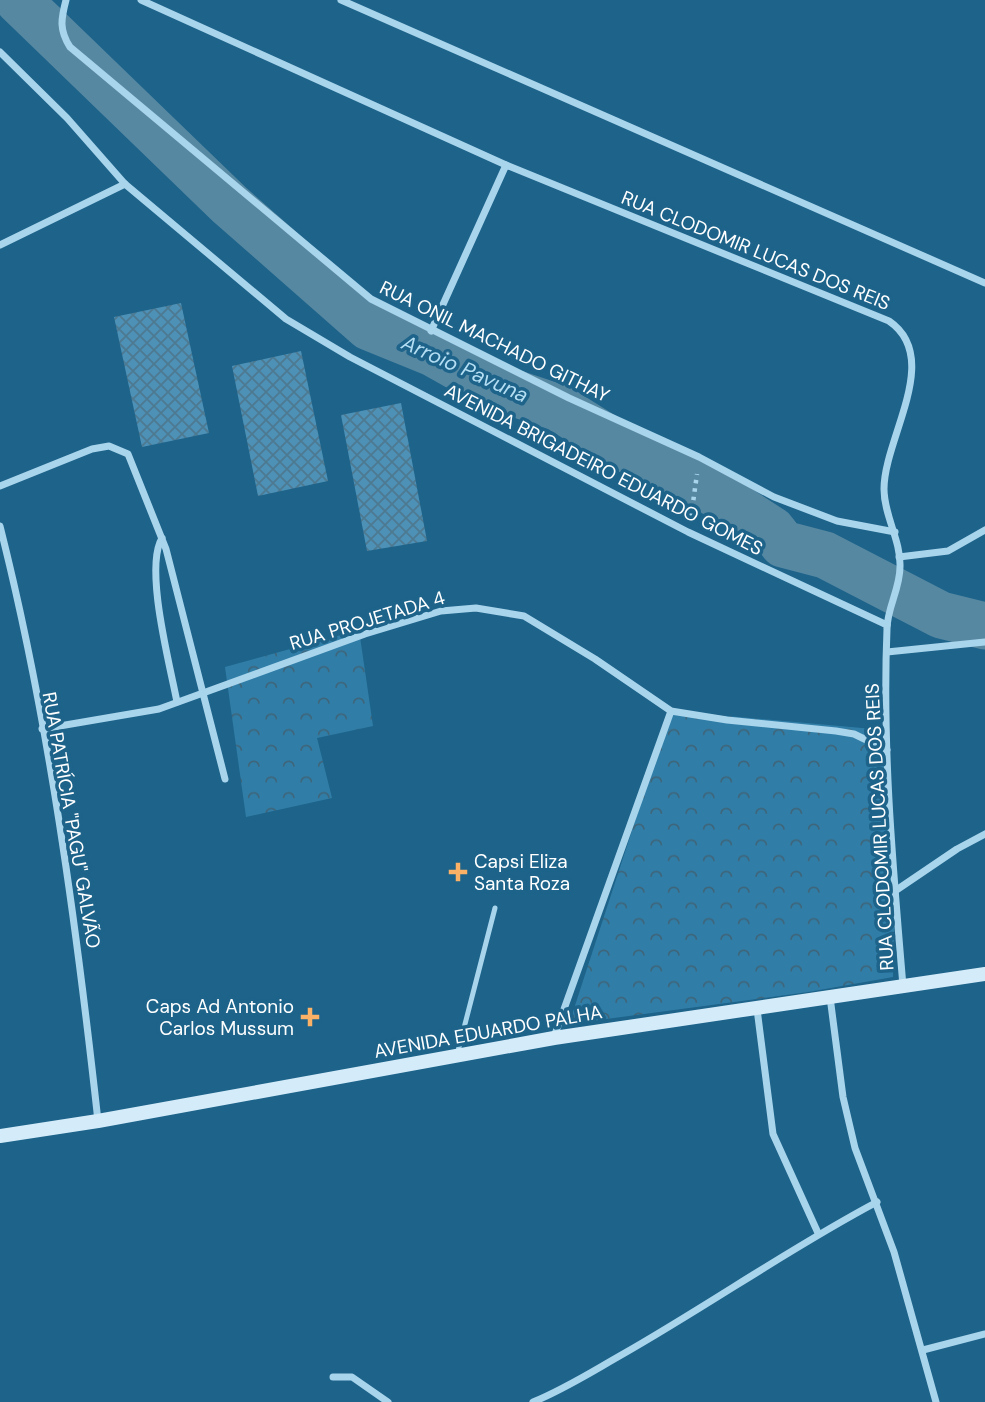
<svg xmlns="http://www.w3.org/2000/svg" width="985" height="1402" viewBox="0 0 985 1402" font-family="'DM Sans',sans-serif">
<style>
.park{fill:url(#park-crowns)}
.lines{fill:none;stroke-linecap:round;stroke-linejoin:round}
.river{stroke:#5788a2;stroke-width:47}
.building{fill:url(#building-cross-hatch)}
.path{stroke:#a8d4ec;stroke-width:4.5;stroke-dasharray:3.5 5;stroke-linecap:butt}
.lane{stroke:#a8d4ec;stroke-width:5}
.street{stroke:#a8d4ec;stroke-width:7}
.secondary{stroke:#d4ebf9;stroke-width:14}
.poi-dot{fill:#fcb266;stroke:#1d638a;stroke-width:2.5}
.labels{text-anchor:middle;stroke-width:7;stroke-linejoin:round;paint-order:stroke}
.street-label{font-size:19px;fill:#fff;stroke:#1d638a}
.poi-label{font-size:19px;fill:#fff;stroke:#1d638a;text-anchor:start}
.water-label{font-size:21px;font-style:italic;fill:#b4def3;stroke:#1d638a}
</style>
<defs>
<pattern id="park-crowns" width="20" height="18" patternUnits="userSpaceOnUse" patternTransform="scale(1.75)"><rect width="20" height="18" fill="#307ea8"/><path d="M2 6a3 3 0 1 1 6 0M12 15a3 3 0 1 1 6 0" fill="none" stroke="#3e657a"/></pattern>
<pattern id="building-cross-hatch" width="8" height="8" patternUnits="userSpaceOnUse" patternTransform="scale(1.75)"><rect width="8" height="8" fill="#4e91b6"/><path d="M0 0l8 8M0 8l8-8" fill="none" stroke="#4d7991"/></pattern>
</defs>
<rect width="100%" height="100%" fill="#1d638a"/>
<g class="park">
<polygon points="359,630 373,726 317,738 332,798 246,817 225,667"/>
<polygon points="671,711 884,730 894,924 893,977 808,992 569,1024"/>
</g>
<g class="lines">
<polyline class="river" points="18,0 229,204 369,327 433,353 490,385 559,408 618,445 720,496 772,530 783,544 825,555 941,615 985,626"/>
</g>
<g class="building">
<polygon points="181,303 209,433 142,447 114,317"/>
<polygon points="301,351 328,481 258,496 232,366"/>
<polygon points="401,403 427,541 367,551 341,415"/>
</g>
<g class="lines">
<polyline class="path" points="691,517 697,474"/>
<polyline class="lane" points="457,1055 495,908"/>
<g class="street">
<path d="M66,0c-5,19 -7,30 4,47l301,252 198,99 130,59 75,40 63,24 58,11"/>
<path d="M141,0l365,165 383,156c54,37 -5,117 -5,168 0,27 17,51 16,78 0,22 -13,41 -13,62 -5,119 6,238 16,357"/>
<polyline points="341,0 985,283"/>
<polyline points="0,52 67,118 125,184 286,319 350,357 688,532 887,625"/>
<polyline points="0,245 125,184"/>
<polyline points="431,331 506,165"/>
<polyline points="0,486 92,449 109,446 128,454 166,549 225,779"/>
<path d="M0,526c49,194 76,396 98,595"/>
<path d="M162,538c-18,30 8,127 15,164"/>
<polyline points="899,557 948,551 985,530"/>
<polyline points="887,652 985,642"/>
<polyline points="42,729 159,709 365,634 441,611 476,608 524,616 595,659 671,711 727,720 836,731 854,734 887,750"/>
<polyline points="895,891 957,849 985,834"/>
<polyline points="830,997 843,1097 855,1148 894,1252 936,1402"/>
<polyline points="757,1009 773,1134 818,1233"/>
<polyline points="554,1037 671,711"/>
<polyline points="923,1350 985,1334"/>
<polyline points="333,1377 352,1377 388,1402"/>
<path d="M533,1402c32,-13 60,-31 90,-48 86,-49 167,-106 254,-152"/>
</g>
<polyline class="secondary" points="0,1136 98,1121 554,1038 985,974"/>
</g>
<g class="poi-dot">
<path d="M454.5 861.5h7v7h7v7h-7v7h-7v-7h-7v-7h7z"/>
<path d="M306.5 1006.5h7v7h7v7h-7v7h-7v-7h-7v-7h7z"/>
</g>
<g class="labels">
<g class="street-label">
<text transform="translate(756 250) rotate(22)" y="7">RUA CLODOMIR LUCAS DOS REIS</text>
<text transform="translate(495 341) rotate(26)" y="7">RUA ONIL MACHADO GITHAY</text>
<text transform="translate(604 469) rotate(27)" y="7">AVENIDA BRIGADEIRO EDUARDO GOMES</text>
<text transform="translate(367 620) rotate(-17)" y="7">RUA PROJETADA 4</text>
<text transform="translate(72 820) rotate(80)" y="7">RUA PATRÍCIA "PAGU" GALVÃO</text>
<text transform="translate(879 827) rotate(-93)" y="7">RUA CLODOMIR LUCAS DOS REIS</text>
<text transform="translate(488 1031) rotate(-10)" y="7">AVENIDA EDUARDO PALHA</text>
</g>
<g class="poi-label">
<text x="474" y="868">Capsi Eliza<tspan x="474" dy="22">Santa Roza</tspan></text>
<text x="294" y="1013" text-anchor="end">Caps Ad Antonio<tspan x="294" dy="22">Carlos Mussum</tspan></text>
</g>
<g class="water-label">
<text transform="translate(465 369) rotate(24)" y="7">Arroio Pavuna</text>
</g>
</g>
</svg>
